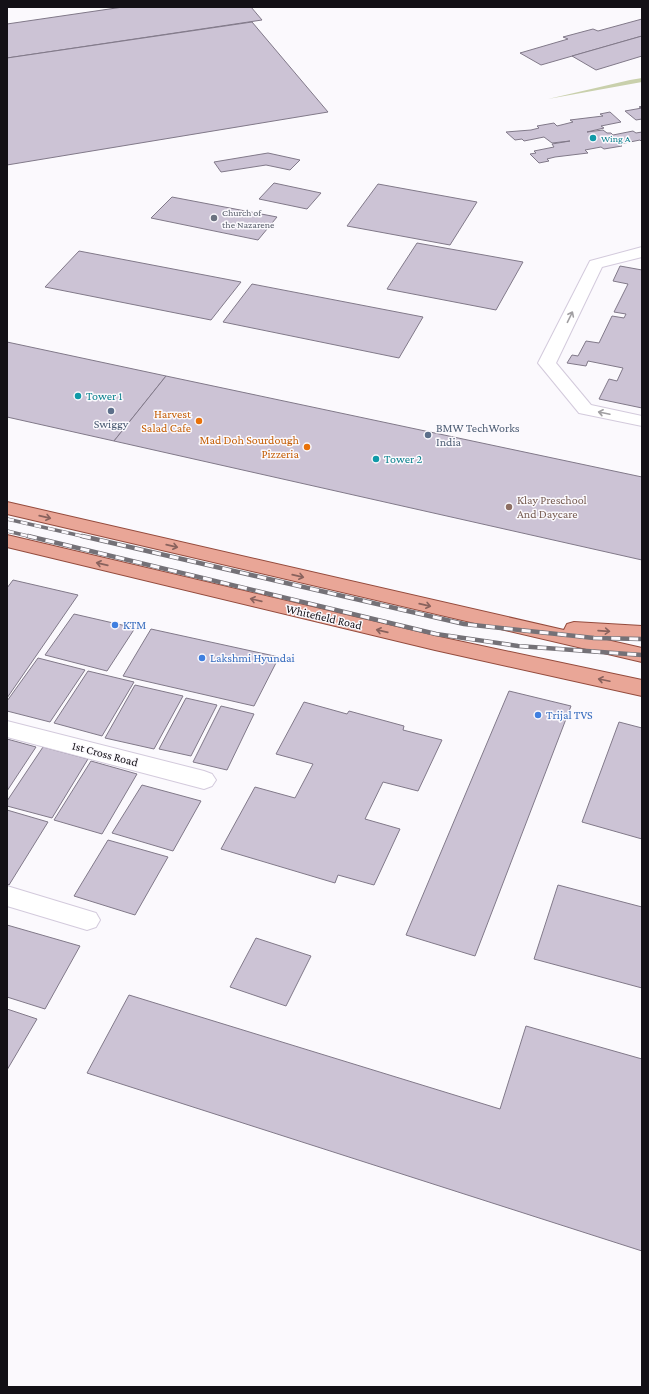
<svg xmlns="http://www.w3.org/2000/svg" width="649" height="1394" viewBox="0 0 649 1394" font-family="'Crimson Pro',serif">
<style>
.green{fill:#c9d0ac}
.building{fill:#ccc3d5;stroke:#817989}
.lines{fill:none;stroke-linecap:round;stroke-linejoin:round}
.street-casing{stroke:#d3cadc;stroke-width:2}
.primary-casing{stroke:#944b3d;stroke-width:2}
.street{fill:#fff;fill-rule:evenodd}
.primary{fill:#e9a697;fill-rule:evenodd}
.rail-far1-casing{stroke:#747177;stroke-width:3.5}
.rail-casing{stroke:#747177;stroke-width:4.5}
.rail-far1{stroke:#fbf9fd;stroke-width:2.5;stroke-dasharray:7;stroke-linecap:butt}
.rail{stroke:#fbf9fd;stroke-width:3;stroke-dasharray:9;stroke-linecap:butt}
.oneway{stroke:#a19fa2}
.oneway2{stroke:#89625d}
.culture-dot{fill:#0f9aa8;stroke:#fbf9fd;stroke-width:1.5}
.worship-dot{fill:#6b7280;stroke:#fbf9fd;stroke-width:1.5}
.service-dot{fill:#5c6f8a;stroke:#fbf9fd;stroke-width:1.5}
.food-dot{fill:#e8710a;stroke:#fbf9fd;stroke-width:1.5}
.education-dot{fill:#8d6e63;stroke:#fbf9fd;stroke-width:1.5}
.shop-dot{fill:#3f7fe0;stroke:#fbf9fd;stroke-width:1.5}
.labels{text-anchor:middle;stroke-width:3;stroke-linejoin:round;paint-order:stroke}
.far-culture-label{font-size:10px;fill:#0d838f;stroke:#fbf9fd;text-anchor:start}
.far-worship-label{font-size:10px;fill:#5b616d;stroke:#fbf9fd;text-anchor:start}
.culture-label{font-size:12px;fill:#0d838f;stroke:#fbf9fd;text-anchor:start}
.food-label{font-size:12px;fill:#c56008;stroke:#fbf9fd;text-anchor:end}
.service-label{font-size:12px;fill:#4e5e75;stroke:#fbf9fd}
.education-label{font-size:12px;fill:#785e54;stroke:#fbf9fd;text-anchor:start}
.street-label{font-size:12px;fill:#131016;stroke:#fbf9fd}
.shop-label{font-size:12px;fill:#366cbe;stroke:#fbf9fd;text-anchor:start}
</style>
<rect width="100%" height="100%" fill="#fbf9fd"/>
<polygon class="green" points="642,78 642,82 548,99 630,80"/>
<g class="building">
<polygon points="123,7 251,7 262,20 7,58 7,24"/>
<polygon points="642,19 642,36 541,65 520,53 568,39 563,37 593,29 598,31"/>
<polygon points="252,22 328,112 7,165 7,58"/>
<polygon points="642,36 642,56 596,70 572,56"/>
<polygon points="642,106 642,119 636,120 625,111 642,108 639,107"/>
<polygon points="610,112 621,122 601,126 604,128 587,132 603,130 607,133 611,133 613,135 633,131 636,133 642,132 642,142 640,140 620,144 622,146 604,149 601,147 585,150 588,153 555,157 547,159 549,161 539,163 530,154 536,153 534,151 554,147 552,144 570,141 552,143 544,137 524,141 522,139 515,140 506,132 531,130 539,128 537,126 554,123 557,126 573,122 570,120 603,116 600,114"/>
<polygon points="268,153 300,160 290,170 266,165 221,172 214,162"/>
<polygon points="274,183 321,193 307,209 259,199"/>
<polygon points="378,184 477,202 450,245 347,226"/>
<polygon points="172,197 277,217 258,240 151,218"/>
<polygon points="417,243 523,262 496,310 387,289"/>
<polygon points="79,251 241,282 211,320 45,287"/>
<polygon points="620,266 642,270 642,408 599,399 609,379 617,381 623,368 588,361 586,366 567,363 572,355 578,356 586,341 599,343 612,316 624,318 626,314 614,312 628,284 613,281"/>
<polygon points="252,284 423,317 399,358 223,322"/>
<polygon points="7,342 166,376 114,441 7,417"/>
<polygon points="166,376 642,477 642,560 114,441"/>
<polygon points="13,580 78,595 7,698 7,588"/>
<polygon points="74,614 135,628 107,671 45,655"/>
<polygon points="151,629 279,657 254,706 123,676"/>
<polygon points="38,658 85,670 50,722 7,711 7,701"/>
<polygon points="88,671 134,682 102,736 54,723"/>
<polygon points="135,685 183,696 154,749 105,738"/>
<polygon points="509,691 571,706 475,956 406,935"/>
<polygon points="186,698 217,705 191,756 159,749"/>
<polygon points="304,702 347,714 349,711 404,726 403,730 442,740 418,791 383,782 365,819 400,829 374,885 338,875 335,883 221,849 255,787 295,798 313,764 276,754"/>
<polygon points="221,706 254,714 227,770 193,762"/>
<polygon points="619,722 642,728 642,839 582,822"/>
<polygon points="7,739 36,747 7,791"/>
<polygon points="43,747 88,759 52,818 7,806 7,801"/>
<polygon points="91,761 137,774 102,834 54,820"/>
<polygon points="142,785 201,801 173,851 112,833"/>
<polygon points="7,810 48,822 9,885 7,884"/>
<polygon points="108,840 168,857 135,915 74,896"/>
<polygon points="558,885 642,907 642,988 534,959"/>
<polygon points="7,925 80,946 45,1009 7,997"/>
<polygon points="256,938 311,956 286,1006 230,987"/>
<polygon points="129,995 500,1109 526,1026 642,1059 642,1251 87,1073"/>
<polygon points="7,1009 37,1019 7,1070"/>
</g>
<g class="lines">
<defs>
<g id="street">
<polygon points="642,247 642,257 602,267 556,363 591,405 642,416 642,426 579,413 538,363 590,261"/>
<polygon points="7,721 204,771 212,774 216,780 212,786 204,789 7,737"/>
<polygon points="7,886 96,913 100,920 96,927 87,930 7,906"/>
</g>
<g id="primary">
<polygon points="7,502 564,630 567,624 574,622 642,626 642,640 598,638 642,648 642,662 7,514"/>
<polygon points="7,535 435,636 642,680 642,696 435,650 7,547"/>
</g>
</defs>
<use href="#street" class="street-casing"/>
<use href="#primary" class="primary-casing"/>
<use href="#street" class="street"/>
<use href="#primary" class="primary"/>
<defs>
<g id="rail-far1">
<polyline points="7,519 86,537"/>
<polyline points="7,531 32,537"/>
</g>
<g id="rail">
<polyline points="28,536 436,634 518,646 642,655"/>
<polyline points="82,536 464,624 594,638 642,639"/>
</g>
</defs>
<use href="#rail-far1" class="rail-far1-casing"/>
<use href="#rail" class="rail-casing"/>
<use href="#rail-far1" class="rail-far1"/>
<use href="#rail" class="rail"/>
</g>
<defs><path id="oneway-shaft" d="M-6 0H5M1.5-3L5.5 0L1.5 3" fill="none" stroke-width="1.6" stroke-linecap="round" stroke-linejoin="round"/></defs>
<g class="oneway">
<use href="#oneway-shaft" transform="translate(570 317) rotate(-64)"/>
<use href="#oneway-shaft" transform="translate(604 413) rotate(-168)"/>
</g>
<g class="oneway2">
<use href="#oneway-shaft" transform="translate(45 517) rotate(13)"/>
<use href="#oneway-shaft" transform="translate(172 546) rotate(13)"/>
<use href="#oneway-shaft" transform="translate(102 564) rotate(-167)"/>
<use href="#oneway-shaft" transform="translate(298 576) rotate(13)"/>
<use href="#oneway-shaft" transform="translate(256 600) rotate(-167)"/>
<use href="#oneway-shaft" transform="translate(425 605) rotate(13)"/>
<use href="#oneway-shaft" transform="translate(382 631) rotate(-167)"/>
<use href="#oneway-shaft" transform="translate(604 631) rotate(4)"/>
<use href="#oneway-shaft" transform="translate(604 680) rotate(-168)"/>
</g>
<g class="culture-dot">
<circle cx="593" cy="138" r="4"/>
<circle cx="78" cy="396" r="4"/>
<circle cx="376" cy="459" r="4"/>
</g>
<circle class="worship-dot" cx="214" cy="218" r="4"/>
<g class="service-dot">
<circle cx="111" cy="411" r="4"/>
<circle cx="428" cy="435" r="4"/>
</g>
<g class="food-dot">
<circle cx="199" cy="421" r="4"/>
<circle cx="307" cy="447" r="4"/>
</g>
<circle class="education-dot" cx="509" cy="507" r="4"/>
<g class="shop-dot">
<circle cx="115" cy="625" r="4"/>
<circle cx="202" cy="658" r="4"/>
<circle cx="538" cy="715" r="4"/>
</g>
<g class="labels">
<g class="far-culture-label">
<text x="601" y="142">Wing A</text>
</g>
<g class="far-worship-label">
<text x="222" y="216">Church of<tspan x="222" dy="12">the Nazarene</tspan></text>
</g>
<g class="culture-label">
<text x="86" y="400">Tower 1</text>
<text x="384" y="463">Tower 2</text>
</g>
<g class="food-label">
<text x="191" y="418">Harvest<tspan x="191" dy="14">Salad Cafe</tspan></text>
<text x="299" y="444">Mad Doh Sourdough<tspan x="299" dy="14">Pizzeria</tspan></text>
</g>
<g class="service-label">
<text x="111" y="428">Swiggy</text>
<text x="436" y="432" text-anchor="start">BMW TechWorks<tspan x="436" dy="14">India</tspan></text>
</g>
<g class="education-label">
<text x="517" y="504">Klay Preschool<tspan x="517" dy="14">And Daycare</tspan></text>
</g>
<g class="street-label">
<text transform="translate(324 617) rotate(13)" y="4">Whitefield Road</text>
<text transform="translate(105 754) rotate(15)" y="4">1st Cross Road</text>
</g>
<g class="shop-label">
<text x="123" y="629">KTM</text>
<text x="210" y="662">Lakshmi Hyundai</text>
<text x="546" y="719">Trijal TVS</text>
</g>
</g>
<rect width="649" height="1394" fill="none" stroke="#131016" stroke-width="16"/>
</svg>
